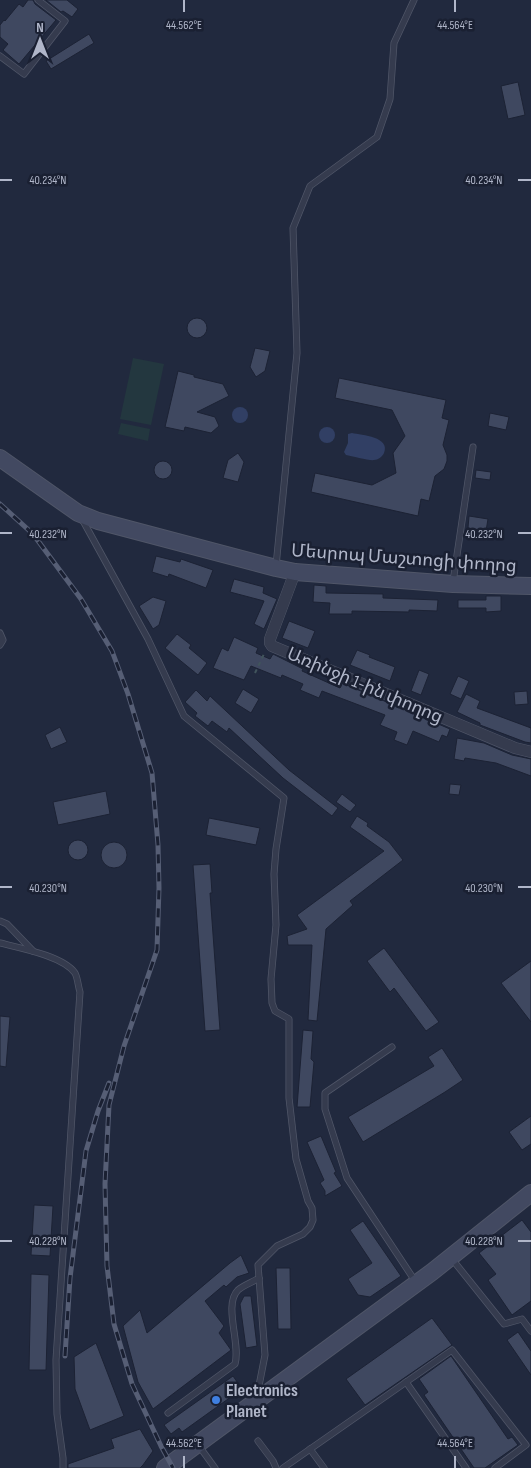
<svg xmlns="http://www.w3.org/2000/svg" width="531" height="1468" viewBox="0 0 531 1468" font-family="'Sofia Sans Condensed','Noto Sans Armenian',sans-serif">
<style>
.green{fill:#23373f}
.water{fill:#313f64}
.building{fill:#3f4860;stroke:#1c2234}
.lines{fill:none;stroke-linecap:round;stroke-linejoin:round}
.lane-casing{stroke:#505668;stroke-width:7}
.street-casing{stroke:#505668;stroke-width:12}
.secondary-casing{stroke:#505668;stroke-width:18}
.path{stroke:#41545c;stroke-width:2;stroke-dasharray:4 4;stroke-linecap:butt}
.lane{stroke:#353b4e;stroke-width:5.5}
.street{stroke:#353b4e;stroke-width:11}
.secondary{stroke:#424961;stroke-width:16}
.rail-casing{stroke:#565e75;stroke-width:5}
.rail{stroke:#1a2032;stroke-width:3;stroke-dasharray:9;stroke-linecap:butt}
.ticks{fill:none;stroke:#b0b6c9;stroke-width:2}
.shop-dot{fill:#3f7fe0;stroke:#1a2032;stroke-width:2}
.labels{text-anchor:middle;stroke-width:5;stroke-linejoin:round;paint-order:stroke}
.street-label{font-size:18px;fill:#b0b6c9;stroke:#1a2032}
.poi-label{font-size:18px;font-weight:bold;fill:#b0b6c9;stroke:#1a2032;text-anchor:start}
.ticks-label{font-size:12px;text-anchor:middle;fill:#b0b6c9;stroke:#1a2032;stroke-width:5;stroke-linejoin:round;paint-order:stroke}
</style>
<rect width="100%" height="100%" fill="#21293e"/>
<g class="green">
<polygon points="133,358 164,364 151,425 120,419"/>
<polygon points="121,423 150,429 148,441 118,434"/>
</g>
<g class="water">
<circle cx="240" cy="415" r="8"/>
<circle cx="327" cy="435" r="8"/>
<path d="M352,433c10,2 39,4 32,20 -2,4 -6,7 -10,7 -4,1 -22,-4 -28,-5l-2,-3 4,-9v-9z"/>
</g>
<g class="building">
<polygon points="28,0 33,0 35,4 56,20 19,64 3,50 8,44 0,37 0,25 4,20 5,21 19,4 23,7"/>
<polygon points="46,0 67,0 78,9 72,17 63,11 61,12"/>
<polygon points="89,34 94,43 51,69 46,61"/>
<polygon points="518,82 525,115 508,119 501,86"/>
<circle cx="197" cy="328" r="10"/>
<polygon points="255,348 270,351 265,371 256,377 250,367"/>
<polygon points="178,371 194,375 194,377 223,384 229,396 197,412 215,417 219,426 211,433 185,427 184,431 165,427"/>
<polygon points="339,378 446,400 442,418 449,420 443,445 447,455 447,461 444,469 435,476 429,501 421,499 418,516 311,492 315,473 372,485 396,473 393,453 405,436 392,410 335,398"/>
<polygon points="490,413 509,417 506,430 488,426"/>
<polygon points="238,453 244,462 238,482 223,478 228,460"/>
<circle cx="163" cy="470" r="9"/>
<polygon points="476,470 491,472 490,480 475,478"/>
<polygon points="469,516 488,519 486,531 468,528"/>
<polygon points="156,556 180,562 181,559 213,570 206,588 169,574 168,577 152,572"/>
<polygon points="234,579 264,587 263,593 277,599 264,629 254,624 264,601 230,592"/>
<polygon points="314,585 326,586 326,593 383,594 383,598 438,600 437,611 409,610 409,612 352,611 352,614 329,614 330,603 313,602"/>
<polygon points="486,596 501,596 501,611 486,612 486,608 458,608 458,600 486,600"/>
<polygon points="153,597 166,601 159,625 153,629 139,606"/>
<polygon points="289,621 315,631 308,648 282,638"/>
<polygon points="177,634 191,645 189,648 207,663 198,675 165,648"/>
<polygon points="234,637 258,648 256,653 270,659 273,654 303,669 302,671 340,688 342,683 450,729 447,737 442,735 439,742 413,731 407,745 394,740 397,732 380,725 385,715 322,691 319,698 300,690 303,684 282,675 281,678 251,666 244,680 213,668 222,648 228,651"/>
<polygon points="357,650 370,655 369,657 395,667 390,681 350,665"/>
<polygon points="419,670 429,674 421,695 411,691"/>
<polygon points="458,676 469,681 461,699 450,694"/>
<polygon points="243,689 259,699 251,713 235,703"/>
<polygon points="196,690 207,701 210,696 289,770 338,808 332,816 283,778 229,728 227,732 212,721 208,726 195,716 197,713 185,702"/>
<polygon points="527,691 528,704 515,705 514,692"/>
<polygon points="466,694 480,701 477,708 531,728 531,743 525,742 480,725 480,723 457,712"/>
<polygon points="60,727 67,742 51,749 45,735"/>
<polygon points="457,738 484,743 512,755 531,759 531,776 496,763 465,758 464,761 454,759"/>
<polygon points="450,784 461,785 459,795 449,794"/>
<polygon points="106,791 110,814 58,825 53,802"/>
<polygon points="342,794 356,805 350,812 336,802"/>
<polygon points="357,816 368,823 367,826 389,842 403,860 350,901 353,905 326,929 317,1021 308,1020 312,945 288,945 287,936 307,929 297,915 384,851 350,827"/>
<polygon points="209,818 260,828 256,845 206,835"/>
<circle cx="78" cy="850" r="10"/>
<circle cx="114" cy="855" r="13"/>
<polygon points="210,864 212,893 210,893 220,1030 205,1031 193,865"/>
<polygon points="384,948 439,1022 426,1031 394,988 390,992 367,961"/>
<polygon points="531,961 531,1022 501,983"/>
<polygon points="0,1016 10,1017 6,1067 0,1066"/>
<polygon points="303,1030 313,1031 311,1059 314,1062 310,1107 297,1107"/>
<polygon points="442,1048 463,1080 445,1092 363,1142 348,1117 434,1066 428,1057"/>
<polygon points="531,1116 531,1144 522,1150 509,1132"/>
<polygon points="321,1136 336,1172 334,1173 342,1186 325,1196 325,1191 320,1183 324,1180 307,1142"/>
<polygon points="34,1205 53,1206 50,1256 31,1255"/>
<polygon points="522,1220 531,1232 531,1301 512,1315 488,1280 496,1274 479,1253"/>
<polygon points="363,1221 401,1276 370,1297 358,1295 348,1279 372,1263 350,1230"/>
<polygon points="241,1255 249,1273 237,1277 226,1287 224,1285 205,1301 224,1326 219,1333 231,1350 153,1409 138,1382 123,1326 140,1310 147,1333 230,1263"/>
<polygon points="276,1268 290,1268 291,1329 278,1329"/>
<polygon points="31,1274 49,1275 46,1370 29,1370"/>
<polygon points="244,1296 251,1296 257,1346 246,1348 240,1304"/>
<polygon points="432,1318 452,1345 365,1405 346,1379"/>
<polygon points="518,1332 531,1351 531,1375 507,1340"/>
<polygon points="96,1343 124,1416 90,1430 75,1389 74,1357"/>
<polygon points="451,1356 508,1439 512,1437 518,1445 485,1468 474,1468 424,1395 428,1392 419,1379"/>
<polygon points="233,1376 242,1389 182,1432 179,1428 171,1434 164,1425"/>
<polygon points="140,1429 153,1451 143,1465 140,1468 68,1468 68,1464 114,1448 111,1439"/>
</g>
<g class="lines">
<defs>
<g id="lane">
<polyline points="0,56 24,74 65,21 38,0"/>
<polyline points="82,519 148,639 184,716 284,798 276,849 274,874 276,925 271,979 272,1003 275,1011 289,1019 289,1098 296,1159 308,1201 312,1208 313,1220 310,1227 303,1234 277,1246 258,1265 265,1355 257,1396"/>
<polyline points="276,566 297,353 293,228 310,186 377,137 390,99 394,43 414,0"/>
<polyline points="453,582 473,447"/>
<polyline points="0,633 3,640 0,645"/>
<polyline points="0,921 7,924 33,951"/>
<path d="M0,943c20,5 63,13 75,30 3,6 3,13 5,19l-24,368 1,54 6,44v10"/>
<polyline points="392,1047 325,1093 325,1109 347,1178 415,1281"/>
<polyline points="452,1259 504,1324 522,1319 531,1331"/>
<polyline points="406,1382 466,1468"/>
<path d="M168,1413l67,-49c6,-20 -12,-59 3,-74 6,-5 15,-8 21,-12"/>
<polyline points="258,1441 273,1461 276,1468"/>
<polyline points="199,1446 215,1468"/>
<polyline points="310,1449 324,1468"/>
<polyline points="283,1468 452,1350 526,1445 495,1468"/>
</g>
<polyline id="street" points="295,572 270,639 270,643 272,646 515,748 531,752"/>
<g id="secondary">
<polyline points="0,458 78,513 98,521 276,568 295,572 453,584 531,586"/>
<polyline points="165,1468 432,1272 531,1193"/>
</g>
</defs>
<use href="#lane" class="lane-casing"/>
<use href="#street" class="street-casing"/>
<use href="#secondary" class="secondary-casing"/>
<polyline class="path" points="255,673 264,654"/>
<use href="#lane" class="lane"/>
<use href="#street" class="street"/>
<use href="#secondary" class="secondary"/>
<defs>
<g id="rail">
<polyline points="0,504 33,534 81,599 112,651 128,694 152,773 158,845 159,888 157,950 124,1046 109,1105 105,1184 107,1266 114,1324 132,1384 161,1446 173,1468"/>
<polyline points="65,1356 70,1278 86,1151 98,1111 109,1083"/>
</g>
</defs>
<use href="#rail" class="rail-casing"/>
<use href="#rail" class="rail"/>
</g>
<path class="ticks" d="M184,0v12M455,0v12M0,180h12M518,180h13M0,533h12M518,533h13M0,887h12M518,887h13M0,1241h12M518,1241h13M184,1456v12M455,1456v12"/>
<circle class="shop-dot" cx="216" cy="1400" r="5"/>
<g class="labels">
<g class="street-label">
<text transform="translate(404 558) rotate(4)" y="6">Մեսրոպ Մաշտոցի փողոց</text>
<text transform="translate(365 685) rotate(23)" y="6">Առինջի 1-ին փողոց</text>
</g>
<g class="poi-label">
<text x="226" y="1396">Electronics<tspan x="226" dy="21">Planet</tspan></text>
</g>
</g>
<g class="ticks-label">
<text x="184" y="29">44.562°E</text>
<text x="455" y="29">44.564°E</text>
<text x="48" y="184">40.234°N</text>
<text x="484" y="184">40.234°N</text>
<text x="48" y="538">40.232°N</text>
<text x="484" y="538">40.232°N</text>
<text x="48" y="892">40.230°N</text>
<text x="484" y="892">40.230°N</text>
<text x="48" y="1245">40.228°N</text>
<text x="484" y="1245">40.228°N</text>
<text x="184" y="1447">44.562°E</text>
<text x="455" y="1447">44.564°E</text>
</g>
<g transform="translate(40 40)" stroke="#1a2032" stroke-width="4" paint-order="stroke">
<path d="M0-4L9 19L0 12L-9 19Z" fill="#b0b6c9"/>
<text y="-8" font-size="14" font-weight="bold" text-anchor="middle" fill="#b0b6c9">N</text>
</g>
</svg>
